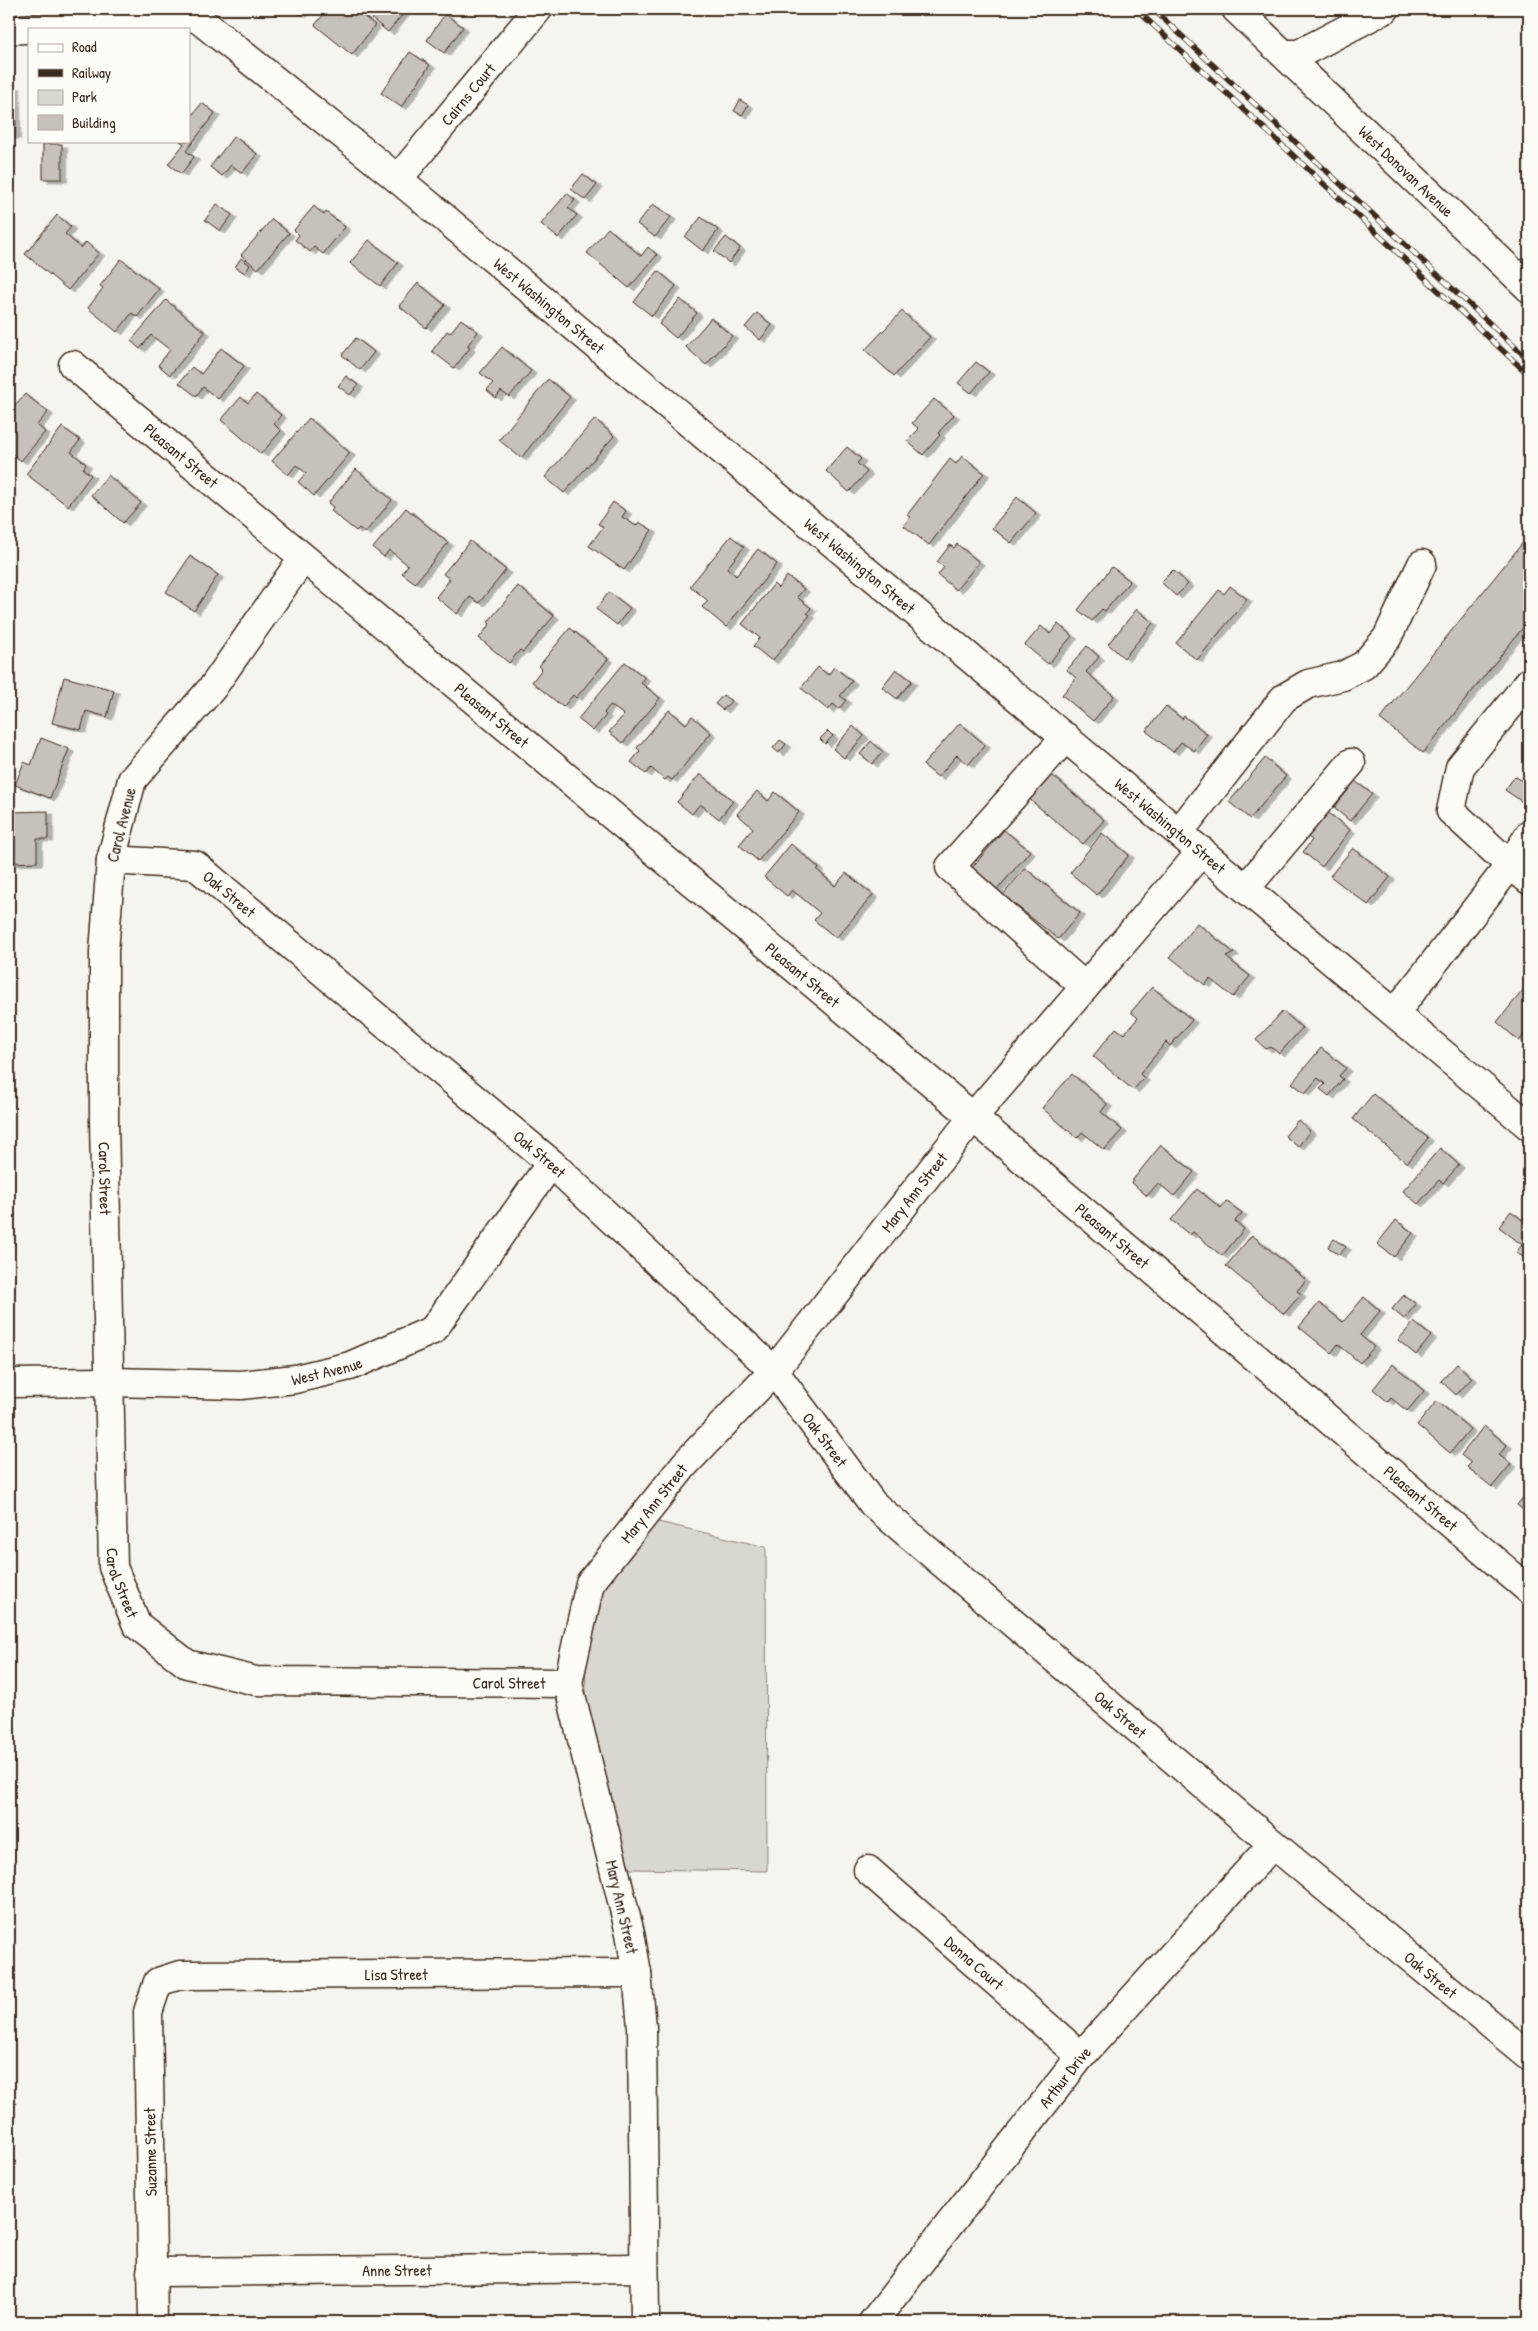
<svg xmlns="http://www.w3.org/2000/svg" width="1538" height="2331" viewBox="0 0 1538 2331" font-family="'Patrick Hand',sans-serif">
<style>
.green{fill:#dad6d0;stroke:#8a8077}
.building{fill:#c7c1bb;stroke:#3b2a1e;filter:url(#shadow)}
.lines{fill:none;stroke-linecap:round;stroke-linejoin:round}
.minor-casing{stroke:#3b2a1e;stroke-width:31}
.major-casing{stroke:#3b2a1e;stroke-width:31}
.minor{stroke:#fdfcf7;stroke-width:28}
.major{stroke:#fdfcf7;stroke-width:28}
.rail-casing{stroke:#3b2a1e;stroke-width:5.5}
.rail{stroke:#fdfcf7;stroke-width:4;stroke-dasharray:11;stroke-linecap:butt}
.labels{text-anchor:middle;stroke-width:4;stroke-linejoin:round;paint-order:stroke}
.street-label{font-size:16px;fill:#3b2a1e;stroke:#fdfcf7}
</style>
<defs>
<filter id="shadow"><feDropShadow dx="5.5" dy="3" stdDeviation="0" flood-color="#0004"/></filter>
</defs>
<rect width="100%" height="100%" fill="#f5f4ee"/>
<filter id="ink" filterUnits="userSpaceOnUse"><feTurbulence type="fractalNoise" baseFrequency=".02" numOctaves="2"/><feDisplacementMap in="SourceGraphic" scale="10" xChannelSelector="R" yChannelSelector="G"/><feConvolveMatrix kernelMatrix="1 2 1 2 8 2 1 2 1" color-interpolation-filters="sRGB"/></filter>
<g filter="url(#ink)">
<polygon class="green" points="654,1521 766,1547 767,1871 628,1869 586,1700 585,1650 598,1591"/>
<g class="building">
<polygon points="293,9 305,9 301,15"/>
<polygon points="328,9 354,9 375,25 352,55 315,25"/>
<polygon points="380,9 396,9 403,14 388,32 372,19"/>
<polygon points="445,14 463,27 444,53 427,40"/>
<polygon points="410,52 430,65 401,107 381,93"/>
<rect x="9" y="86" width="6" height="50"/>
<polygon points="740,100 748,105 742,115 734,111"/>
<polygon points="202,103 215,113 186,151 194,157 181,174 168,164 184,144 180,141 189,141 189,119"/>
<polygon points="234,136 257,154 242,173 231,165 222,176 210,167"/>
<rect x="43" y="144" width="19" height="35"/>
<polygon points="583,174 597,185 585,200 571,189"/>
<polygon points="567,193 575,200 568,208 577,215 558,238 541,224"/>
<polygon points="217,204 232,215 220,231 205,220"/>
<polygon points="653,204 671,217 655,237 637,224"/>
<polygon points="314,206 324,215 326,212 345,227 323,254 314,247 310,252 295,240 299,235 294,230"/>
<polygon points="57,215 71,227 65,234 81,248 86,242 99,253 68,290 25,254"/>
<polygon points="701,217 718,230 703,251 685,237"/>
<polygon points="272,219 289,233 258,269 241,255"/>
<polygon points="608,228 641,256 648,247 657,255 629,288 587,253"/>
<polygon points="726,237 740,248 729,263 714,251"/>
<polygon points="369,240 398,263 380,286 350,263"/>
<polygon points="241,258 250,265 245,273 235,267"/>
<polygon points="121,259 159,289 137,317 132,313 117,332 88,308 103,288 100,286"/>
<polygon points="658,271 676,286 652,316 634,302"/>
<polygon points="418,283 445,305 426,328 399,306"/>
<polygon points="680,299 697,313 676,338 659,324"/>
<polygon points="166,300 205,332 170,375 158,365 170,350 151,335 140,349 131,341"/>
<polygon points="902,311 930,337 894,376 865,350"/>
<polygon points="757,313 772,325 760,340 745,327"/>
<polygon points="711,318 732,336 706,365 686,347"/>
<polygon points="461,319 478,332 467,346 470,348 454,368 432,351 447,331 450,333"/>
<polygon points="356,338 374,352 360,370 342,355"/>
<polygon points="502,347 531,371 509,397 501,391 496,398 487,390 493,383 480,373"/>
<polygon points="221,348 244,366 218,399 203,387 196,396 179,383 192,367 201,374"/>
<polygon points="976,362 989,372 971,393 958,383"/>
<polygon points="346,376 358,385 350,395 338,386"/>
<polygon points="548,379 570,397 521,458 499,440"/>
<polygon points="25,394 48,412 37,425 45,432 21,461 9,451 9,401 15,405"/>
<polygon points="256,394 281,415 274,424 281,431 261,454 221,420 241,397 248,403"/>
<polygon points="934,399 954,415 938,433 940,435 923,455 907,441 919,429 912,423"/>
<polygon points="309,418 350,453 314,496 298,482 306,473 296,465 288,475 272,461"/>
<polygon points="595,419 614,436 564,493 545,477"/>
<polygon points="62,427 80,440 71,452 86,464 83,469 91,475 68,506 26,474"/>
<polygon points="847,447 861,459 857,463 867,472 849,492 826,471"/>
<polygon points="962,456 984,473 929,545 904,526 910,517 907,515 950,459 956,464"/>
<polygon points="356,469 392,500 365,533 359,528 356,531 331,511 333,507 328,503"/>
<polygon points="108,475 141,503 123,523 91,495"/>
<polygon points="1017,497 1036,513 1011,543 992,528"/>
<polygon points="613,502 626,511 622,517 636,526 639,522 652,530 624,570 589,546 603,527 598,524"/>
<polygon points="406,508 448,543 415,583 402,573 408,565 389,550 384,557 373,548"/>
<polygon points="1529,535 1529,620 1423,753 1380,719"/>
<polygon points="731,536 744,547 727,568 736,576 758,549 777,564 726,627 702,607 708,601 690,586"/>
<polygon points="470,541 506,570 479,603 470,597 457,614 436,597 450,579 443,574"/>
<polygon points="957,544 979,562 956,590 938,575 944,567 937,562 950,545 954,548"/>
<polygon points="190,556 218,575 194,611 166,592"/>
<polygon points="1112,567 1130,581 1105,611 1102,609 1092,621 1078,610"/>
<polygon points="1173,570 1188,584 1176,596 1161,582"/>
<polygon points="787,576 804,589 797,597 811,608 807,613 810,615 772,661 753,646 760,638 742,624 774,584 778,588"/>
<polygon points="518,586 554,616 523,652 520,650 509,663 479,638 490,624 488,622"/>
<polygon points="1230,586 1247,599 1197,660 1176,643 1219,590 1224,594"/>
<polygon points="609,592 630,608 617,625 596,609"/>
<polygon points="1137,609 1153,623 1124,658 1108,644"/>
<polygon points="1058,624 1072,636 1048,664 1025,645 1041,626 1050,634"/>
<polygon points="570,628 608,659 576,698 573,695 563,707 532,682 542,669 539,666"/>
<polygon points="1087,646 1099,657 1086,672 1114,696 1093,721 1062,695 1076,678 1067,670"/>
<polygon points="625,662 645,678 641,683 660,698 623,743 609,732 624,715 610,705 604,713 606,715 593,731 578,719"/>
<polygon points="818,667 828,675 834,667 852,681 840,696 846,700 839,709 833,704 828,710 801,688"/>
<polygon points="896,669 912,681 897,699 882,687"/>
<polygon points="64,677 114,690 107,717 86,711 81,730 52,723"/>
<polygon points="723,695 731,701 723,710 715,704"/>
<polygon points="1166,706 1182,719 1184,716 1207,734 1194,751 1181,742 1173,752 1146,731"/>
<polygon points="669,710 686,724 692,716 711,733 672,780 668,777 665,780 651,768 646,774 631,762 640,751 637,748"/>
<polygon points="960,723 985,745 968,765 957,755 938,777 923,765"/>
<polygon points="853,726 864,736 844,758 833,749"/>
<polygon points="828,731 833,736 825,744 820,739"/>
<polygon points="41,738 69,749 50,798 15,785 24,762 31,765"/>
<polygon points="780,740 786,744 779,753 773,748"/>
<polygon points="871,741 883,752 872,764 860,754"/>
<polygon points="1265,758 1286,776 1250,819 1229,802"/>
<polygon points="700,774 733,801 719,819 700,804 692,814 677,802"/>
<polygon points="1051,774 1104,820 1083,844 1029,799"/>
<polygon points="1515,776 1529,786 1529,796 1524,803 1505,790"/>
<polygon points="1355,781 1372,794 1350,821 1334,808"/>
<polygon points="757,791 768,801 775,792 799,812 758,861 739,845 753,828 737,814"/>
<polygon points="48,811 48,839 37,839 37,862 11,863 11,812"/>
<polygon points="1327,812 1350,830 1322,867 1303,852 1312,840 1308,837"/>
<polygon points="1004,830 1030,851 996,891 970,870"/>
<polygon points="1102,833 1129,855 1097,895 1070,873"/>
<polygon points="791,844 819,868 817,870 835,886 846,873 873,895 836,938 814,920 820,913 792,890 787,896 764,877"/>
<polygon points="1353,848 1390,877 1368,905 1330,876"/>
<polygon points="1025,868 1080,913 1058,939 1003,895"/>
<polygon points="1197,923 1234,953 1226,957 1250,976 1233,997 1210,979 1205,985 1170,957"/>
<polygon points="1529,983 1529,1029 1519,1041 1497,1022"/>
<polygon points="1152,987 1192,1020 1170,1046 1166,1042 1140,1074 1144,1078 1133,1090 1093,1056 1116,1028 1124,1034 1138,1018 1131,1012"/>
<polygon points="1283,1011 1302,1028 1279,1054 1271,1047 1266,1049 1256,1040"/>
<polygon points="1321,1048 1346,1068 1339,1076 1343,1079 1329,1096 1320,1089 1325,1084 1318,1078 1305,1093 1292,1083"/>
<polygon points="1072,1074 1107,1104 1101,1112 1122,1130 1104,1150 1082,1132 1077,1138 1042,1108"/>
<polygon points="1373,1094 1428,1138 1407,1163 1353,1119"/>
<polygon points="1298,1120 1310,1131 1298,1147 1285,1136"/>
<polygon points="1161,1145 1194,1172 1174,1196 1158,1183 1147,1196 1131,1182"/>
<polygon points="1440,1148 1459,1165 1443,1183 1439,1180 1418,1204 1403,1191"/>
<polygon points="1197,1189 1221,1208 1226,1201 1242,1213 1235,1221 1244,1229 1222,1256 1193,1232 1190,1235 1171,1220"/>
<polygon points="1511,1211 1522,1220 1525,1216 1529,1219 1529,1262 1516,1252 1522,1245 1499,1227"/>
<polygon points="1396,1220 1413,1233 1394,1257 1377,1244"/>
<polygon points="1252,1235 1306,1280 1297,1291 1301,1294 1284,1314 1226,1266"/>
<polygon points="1334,1239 1346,1247 1339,1255 1328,1247"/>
<polygon points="1404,1295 1416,1304 1404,1319 1392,1309"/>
<polygon points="1364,1297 1380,1311 1360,1335 1374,1347 1360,1363 1338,1344 1331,1353 1299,1327 1319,1303 1343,1322"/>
<polygon points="1414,1322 1431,1336 1416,1355 1398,1340"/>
<polygon points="1393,1364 1424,1391 1407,1411 1391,1398 1388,1402 1373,1389"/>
<polygon points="1457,1364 1472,1378 1456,1395 1441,1381"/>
<polygon points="1437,1401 1470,1429 1450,1453 1417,1425"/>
<polygon points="1484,1426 1507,1445 1499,1455 1511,1464 1492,1487 1467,1467 1471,1463 1461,1455"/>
<polygon points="1529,1490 1529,1515 1517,1505"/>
</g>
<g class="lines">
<defs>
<g id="minor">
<path id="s1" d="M1236,9l293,279"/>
<polyline points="9,30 196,17"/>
<polyline points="1284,54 1299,54 1385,9"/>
<path id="s2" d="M398,179l140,-170"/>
<path id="s3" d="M73,365l900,752 556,473"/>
<path id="s4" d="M303,558l-90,129 -81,93 -21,80 -7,92v168l9,447 24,58 50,39 69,17 312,2"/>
<polyline points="1066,737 950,867 1085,987"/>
<polyline points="1179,832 1284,698 1308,684 1343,676 1364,665 1387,638 1422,564"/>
<polyline points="1529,835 1510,865 1529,880"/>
<path id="s5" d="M111,860l84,5 356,298 223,208 99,133 400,340 256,212"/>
<polyline points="1246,888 1351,763"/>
<polyline points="1395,1013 1510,865 1451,811 1460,767 1529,682"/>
<path id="s6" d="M9,1383l101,-1 131,3 54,-6 55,-13 83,-36 118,-167"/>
<path id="s7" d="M868,1870l213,186"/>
<path id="s8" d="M151,2272l493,-4"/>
<path id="s9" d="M153,2322l-5,-310 10,-30 22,-7 457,-2"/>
<path id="s10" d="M645,2322l-3,-295 -5,-54 -7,-40 -62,-250 22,-100 95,-119 89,-93 199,-254 229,-266"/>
<path id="s11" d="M873,2322l208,-266 192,-212"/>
</g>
<g id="major">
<path id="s12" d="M186,9l212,170 1131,947"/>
</g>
</defs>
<use href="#minor" class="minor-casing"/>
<use href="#major" class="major-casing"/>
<use href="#minor" class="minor"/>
<use href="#major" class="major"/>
<defs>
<g id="rail">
<polyline points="1136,9 1529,375"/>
<polyline points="1153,9 1529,360"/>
</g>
</defs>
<use href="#rail" class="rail-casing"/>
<use href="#rail" class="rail"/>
</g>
</g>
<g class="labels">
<g class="street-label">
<text dy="6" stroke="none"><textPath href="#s2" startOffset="110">Cairns Court</textPath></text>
<text dy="6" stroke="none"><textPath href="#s1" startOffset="235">West Donovan Avenue</textPath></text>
<text dy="6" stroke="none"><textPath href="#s12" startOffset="469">West Washington Street</textPath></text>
<text dy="6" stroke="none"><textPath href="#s3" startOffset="141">Pleasant Street</textPath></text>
<text dy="6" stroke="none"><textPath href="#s12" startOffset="874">West Washington Street</textPath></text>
<text dy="6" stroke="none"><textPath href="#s3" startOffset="546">Pleasant Street</textPath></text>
<text dy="6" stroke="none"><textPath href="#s12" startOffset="1279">West Washington Street</textPath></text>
<text transform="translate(121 825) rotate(-76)" y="6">Carol Avenue</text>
<text dy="6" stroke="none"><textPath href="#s5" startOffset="129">Oak Street</textPath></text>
<text dy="6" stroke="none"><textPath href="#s3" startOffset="951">Pleasant Street</textPath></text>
<text dy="6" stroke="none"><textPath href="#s5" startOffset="534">Oak Street</textPath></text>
<text dy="6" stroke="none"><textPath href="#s4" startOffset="682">Carol Street</textPath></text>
<text dy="6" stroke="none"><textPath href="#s10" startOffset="1258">Mary Ann Street</textPath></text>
<text dy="6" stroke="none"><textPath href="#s3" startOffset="1356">Pleasant Street</textPath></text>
<text dy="6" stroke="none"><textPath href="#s6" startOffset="319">West Avenue</textPath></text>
<text dy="6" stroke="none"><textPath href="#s5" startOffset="939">Oak Street</textPath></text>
<text dy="6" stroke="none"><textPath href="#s3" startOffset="1761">Pleasant Street</textPath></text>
<text dy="6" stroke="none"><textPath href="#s10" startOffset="852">Mary Ann Street</textPath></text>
<text dy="6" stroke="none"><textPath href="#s4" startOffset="1088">Carol Street</textPath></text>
<text dy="6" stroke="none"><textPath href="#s4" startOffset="1521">Carol Street</textPath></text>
<text dy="6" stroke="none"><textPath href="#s5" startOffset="1344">Oak Street</textPath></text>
<text transform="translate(622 1907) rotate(77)" y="6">Mary Ann Street</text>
<text dy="6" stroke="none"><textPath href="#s7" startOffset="141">Donna Court</textPath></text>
<text dy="6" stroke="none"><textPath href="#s9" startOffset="581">Lisa Street</textPath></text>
<text dy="6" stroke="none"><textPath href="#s5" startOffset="1749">Oak Street</textPath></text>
<text dy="6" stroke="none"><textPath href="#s11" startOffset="311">Arthur Drive</textPath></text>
<text transform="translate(150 2152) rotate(-91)" y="6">Suzanne Street</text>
<text dy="6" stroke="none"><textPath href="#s8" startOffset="246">Anne Street</textPath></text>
</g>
</g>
<rect width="1538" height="2331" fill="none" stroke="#fdfcf7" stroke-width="30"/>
<rect x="15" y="15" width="1508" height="2301" fill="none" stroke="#3b2a1e" stroke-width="2" filter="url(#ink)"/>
<rect x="28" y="28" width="162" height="115" fill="#fdfcf7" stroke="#afa8a0"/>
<rect x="38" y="44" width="25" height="8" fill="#fdfcf7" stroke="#afa8a0"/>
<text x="72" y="52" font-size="15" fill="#3b2a1e">Road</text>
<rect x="38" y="69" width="25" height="8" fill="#3b2a1e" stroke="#afa8a0"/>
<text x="72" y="78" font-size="15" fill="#3b2a1e">Railway</text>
<rect x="38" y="90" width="25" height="15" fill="#dad6d0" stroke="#afa8a0"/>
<text x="72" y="102" font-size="15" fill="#3b2a1e">Park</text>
<rect x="38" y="115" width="25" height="15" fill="#c7c1bb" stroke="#afa8a0"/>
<text x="72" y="128" font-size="15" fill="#3b2a1e">Building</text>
</svg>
